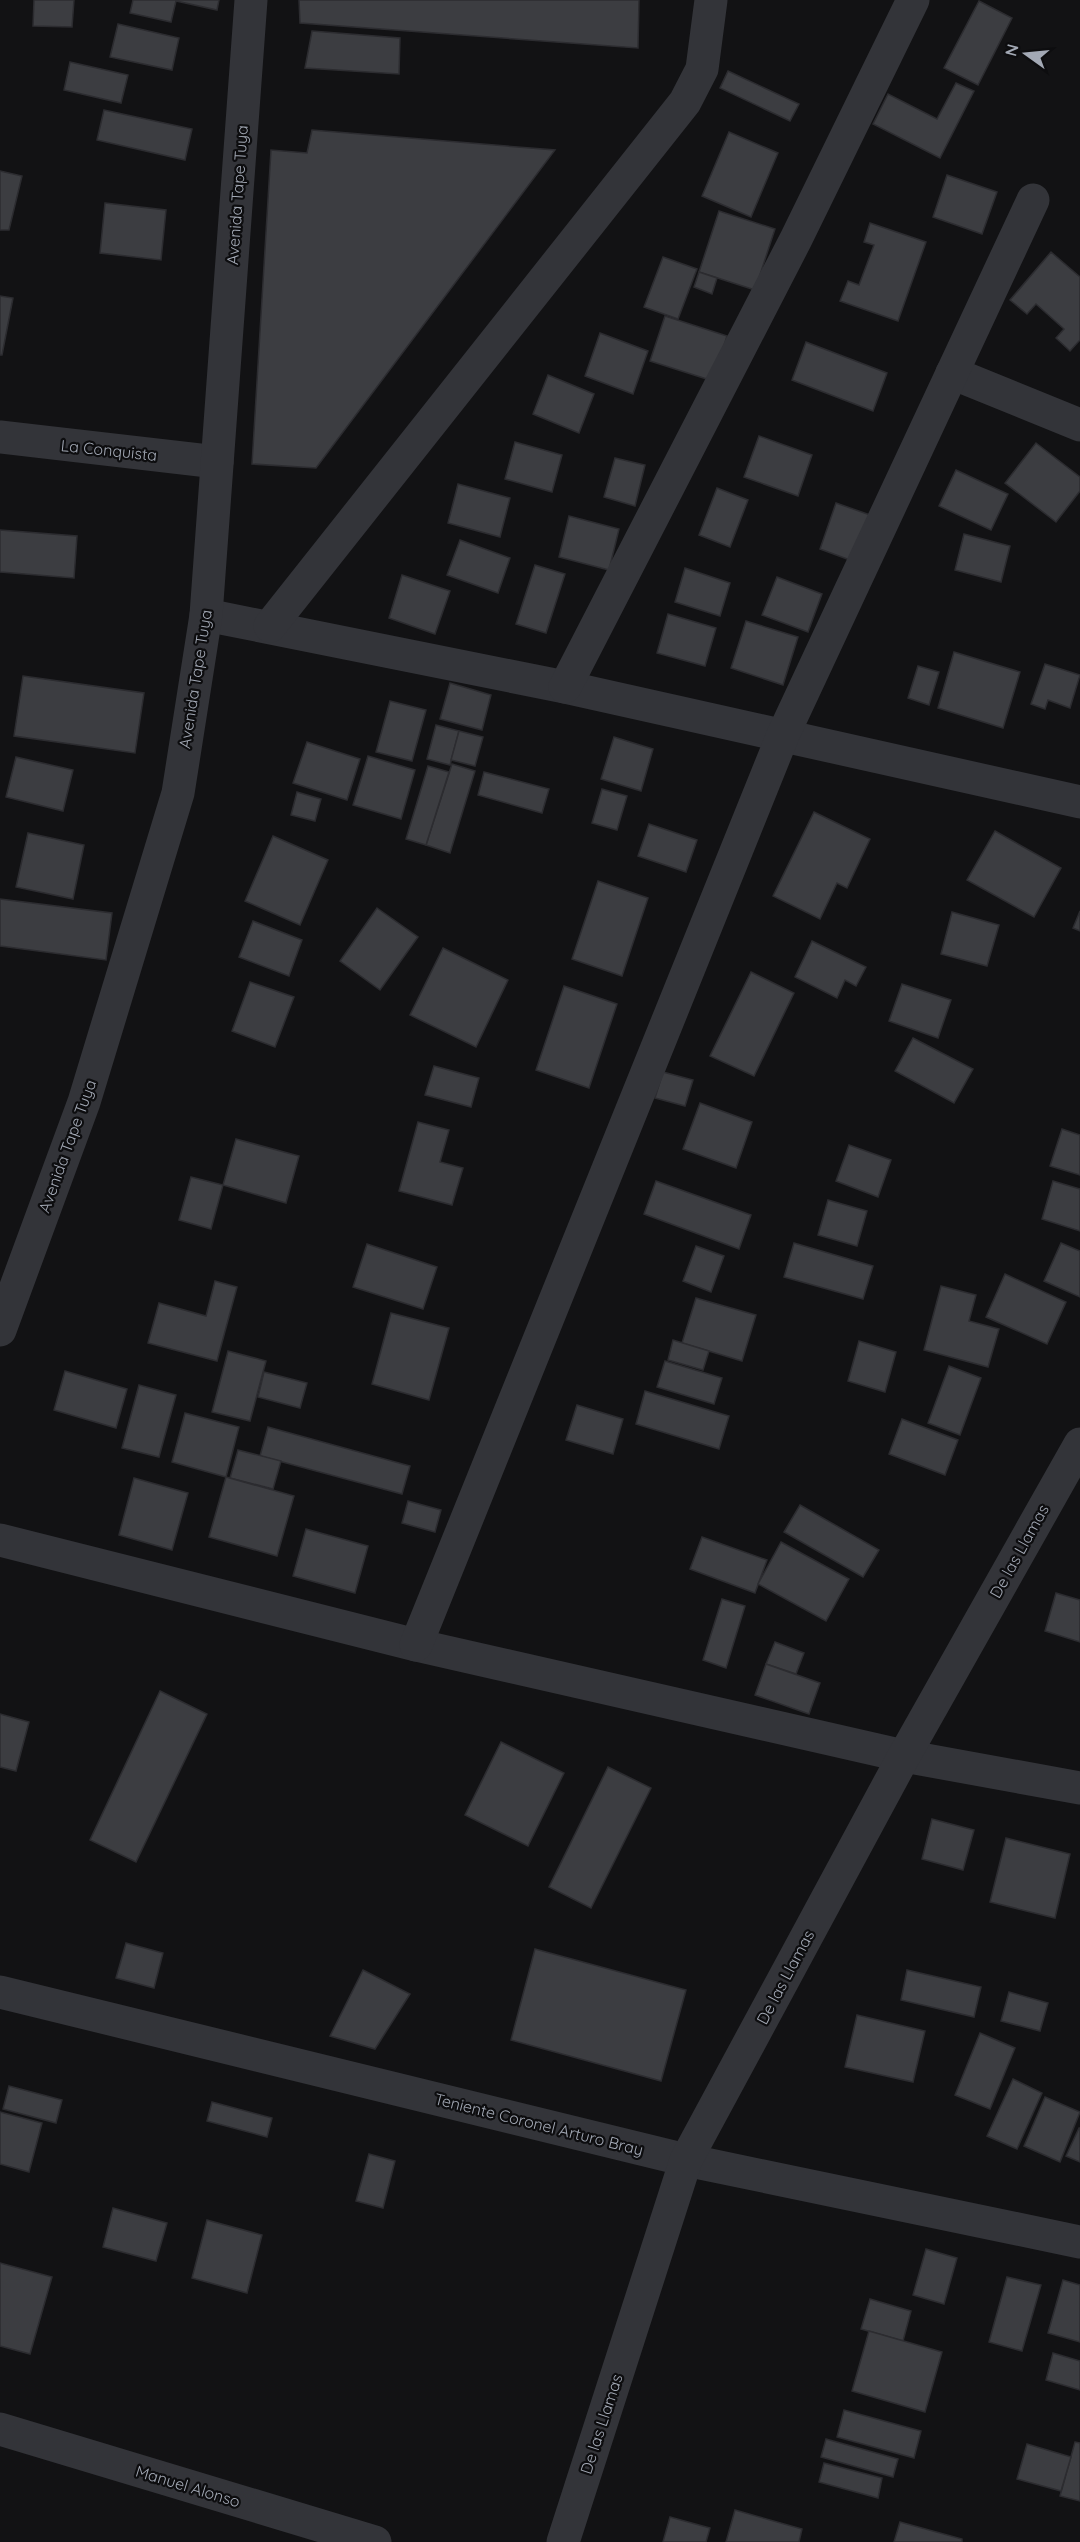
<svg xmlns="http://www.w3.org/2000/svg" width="1080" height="2542" viewBox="0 0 1080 2542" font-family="Quicksand,sans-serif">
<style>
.building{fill:#3c3d41;stroke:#2c2c30;stroke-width:1.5}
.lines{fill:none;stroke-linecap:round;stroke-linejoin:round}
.minor{stroke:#333439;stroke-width:33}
.labels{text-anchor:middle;stroke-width:4.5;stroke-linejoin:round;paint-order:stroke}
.street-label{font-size:16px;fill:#a3a9b5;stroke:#0d0d0f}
</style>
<rect width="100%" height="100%" fill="#121214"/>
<g class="building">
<polygon points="34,0 74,0 72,27 33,26"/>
<polygon points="133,0 219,0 217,10 176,1 171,22 130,13"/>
<polygon points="299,0 639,0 638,48 300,23"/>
<polygon points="979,1 1012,18 978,85 944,68"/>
<polygon points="118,24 179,38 172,70 110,57"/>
<polygon points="312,31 400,38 399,74 305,68"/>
<polygon points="70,62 128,75 121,103 64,90"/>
<polygon points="728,71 799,104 790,121 720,88"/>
<polygon points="956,83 974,91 940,158 873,124 888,94 937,119"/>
<polygon points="104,110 192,129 185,160 97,140"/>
<polygon points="312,130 555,150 316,468 252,464 271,150 307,153"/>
<polygon points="729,132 778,153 751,217 702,196"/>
<polygon points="0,171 22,176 9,230 0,230"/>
<polygon points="947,175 997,192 982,234 933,217"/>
<polygon points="105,203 166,210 161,260 100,253"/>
<polygon points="719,211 775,229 755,290 699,272"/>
<polygon points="870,223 926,242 898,321 840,301 848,281 859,285 874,245 864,242"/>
<polygon points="1051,252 1080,277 1080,340 1070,351 1056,338 1064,329 1036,304 1027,314 1010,300"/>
<polygon points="663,257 697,269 678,319 644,307"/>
<polygon points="699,272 717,278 712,294 694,287"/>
<polygon points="0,296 13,298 2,355 0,355"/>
<polygon points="665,316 727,336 713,381 650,361"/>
<polygon points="600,333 648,351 633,394 585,376"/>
<polygon points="806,342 887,373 873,411 792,380"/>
<polygon points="548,375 594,394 579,433 533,414"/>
<polygon points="759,436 812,455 798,496 744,477"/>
<polygon points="515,442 562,455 552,492 505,479"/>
<polygon points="1036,443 1080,477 1080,491 1056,522 1005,483"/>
<polygon points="615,458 645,465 635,506 604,497"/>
<polygon points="956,470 1008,494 991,530 939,506"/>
<polygon points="458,484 510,498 500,537 448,523"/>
<polygon points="717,488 748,500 730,547 699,535"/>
<polygon points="836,503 873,516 858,563 820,549"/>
<polygon points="569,516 619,529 609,570 559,557"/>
<polygon points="0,530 77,536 74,578 0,572"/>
<polygon points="964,534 1010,546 1001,582 955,570"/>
<polygon points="460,540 510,558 498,593 447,575"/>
<polygon points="535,565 565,574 546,633 516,624"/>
<polygon points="685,568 730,583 720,616 675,602"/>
<polygon points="402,575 450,591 435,634 389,618"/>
<polygon points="777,577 822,594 808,632 762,615"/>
<polygon points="668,614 716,628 705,666 657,653"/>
<polygon points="746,621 798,637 783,685 731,668"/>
<polygon points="954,652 1020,672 1003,728 938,708"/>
<polygon points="1045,664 1080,675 1070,708 1048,700 1045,709 1031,704"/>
<polygon points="918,666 939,672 929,705 908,698"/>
<polygon points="23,676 144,693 135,753 14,736"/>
<polygon points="450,683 491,695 482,730 440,719"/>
<polygon points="390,701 426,710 412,761 376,752"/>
<polygon points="436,725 459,731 450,765 427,759"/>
<polygon points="459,731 483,737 475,766 451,760"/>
<polygon points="614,737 653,749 641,791 601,779"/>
<polygon points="307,742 360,759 347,800 293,783"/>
<polygon points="368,756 415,770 401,819 353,805"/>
<polygon points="16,757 73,770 63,811 6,797"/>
<polygon points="452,764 475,771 450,853 426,845"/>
<polygon points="428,766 449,772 426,845 406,839"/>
<polygon points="484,772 549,789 542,813 478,795"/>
<polygon points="602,789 627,796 617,830 592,823"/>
<polygon points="297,792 321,799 315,821 291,815"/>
<polygon points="814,812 870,839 847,888 837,883 820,919 773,896"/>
<polygon points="649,824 697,840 686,872 638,856"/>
<polygon points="995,831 1061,868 1034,917 967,880"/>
<polygon points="28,833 84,845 73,899 16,887"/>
<polygon points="273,836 328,860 300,925 245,901"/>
<polygon points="598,881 648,898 622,976 572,959"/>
<polygon points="0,899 112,913 106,960 0,946"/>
<polygon points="377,908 418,937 380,990 340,961"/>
<polygon points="1080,911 1080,931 1073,928"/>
<polygon points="952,912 999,925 987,966 941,954"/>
<polygon points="253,921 302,940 289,976 239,957"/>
<polygon points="812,941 866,967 856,986 845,980 837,998 795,977"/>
<polygon points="443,948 508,980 476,1047 410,1015"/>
<polygon points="751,972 794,993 754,1076 710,1056"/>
<polygon points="250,982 294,997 275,1047 232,1031"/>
<polygon points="902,984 951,1000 938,1038 889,1021"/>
<polygon points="564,986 617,1004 589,1088 536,1070"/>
<polygon points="913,1038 973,1069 954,1103 895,1071"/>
<polygon points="434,1066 479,1078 471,1107 425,1095"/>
<polygon points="663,1072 693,1080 685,1106 655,1098"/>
<polygon points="700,1103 752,1122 736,1168 683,1149"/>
<polygon points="418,1122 449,1130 440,1162 463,1168 452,1205 399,1191"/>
<polygon points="1062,1129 1080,1135 1080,1175 1050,1166"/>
<polygon points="236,1139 299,1156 286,1203 223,1185"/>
<polygon points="849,1145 891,1160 878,1197 836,1181"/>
<polygon points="191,1177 223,1185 211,1229 179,1220"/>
<polygon points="656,1181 751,1215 739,1249 644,1214"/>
<polygon points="1053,1181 1080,1189 1080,1231 1042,1219"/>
<polygon points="828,1200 867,1211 857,1246 818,1235"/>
<polygon points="794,1243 873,1266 863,1299 784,1277"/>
<polygon points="1061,1243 1080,1251 1080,1297 1044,1281"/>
<polygon points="367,1244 437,1267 423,1309 353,1287"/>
<polygon points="696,1246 724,1256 711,1292 683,1281"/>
<polygon points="1005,1274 1066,1302 1047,1344 986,1317"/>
<polygon points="215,1281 237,1287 217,1361 148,1343 159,1303 206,1316"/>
<polygon points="941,1286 976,1295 969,1321 999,1329 988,1367 924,1350"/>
<polygon points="696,1298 756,1315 742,1361 682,1343"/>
<polygon points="391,1313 449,1328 429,1400 372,1384"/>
<polygon points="673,1340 709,1351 703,1370 668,1360"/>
<polygon points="859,1341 896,1352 885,1392 848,1381"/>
<polygon points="228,1351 266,1361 250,1421 212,1412"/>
<polygon points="665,1361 722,1378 714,1404 657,1387"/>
<polygon points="949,1366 981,1378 960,1435 928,1423"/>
<polygon points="65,1371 127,1389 116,1428 54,1410"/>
<polygon points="264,1372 307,1383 300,1408 258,1397"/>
<polygon points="139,1385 176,1395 159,1457 122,1448"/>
<polygon points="645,1391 729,1416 719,1449 636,1424"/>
<polygon points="577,1405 623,1419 613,1454 566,1440"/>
<polygon points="185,1413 239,1427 226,1477 172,1462"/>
<polygon points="902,1419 958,1440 945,1475 889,1454"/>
<polygon points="268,1427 410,1466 402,1494 260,1456"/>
<polygon points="238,1450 281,1461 273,1489 230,1478"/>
<polygon points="226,1477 294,1496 277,1556 209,1537"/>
<polygon points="134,1478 188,1493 172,1550 119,1535"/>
<polygon points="408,1501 441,1510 435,1532 402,1523"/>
<polygon points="800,1505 879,1550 863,1577 784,1532"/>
<polygon points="306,1529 368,1546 355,1593 293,1576"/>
<polygon points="702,1537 767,1560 755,1593 690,1569"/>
<polygon points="781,1542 849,1579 826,1621 758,1584"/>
<polygon points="1056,1593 1080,1600 1080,1642 1045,1631"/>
<polygon points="722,1599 745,1606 726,1668 703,1660"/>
<polygon points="775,1642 804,1653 796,1674 766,1664"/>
<polygon points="766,1664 820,1683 809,1714 755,1695"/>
<polygon points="160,1691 207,1714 136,1862 90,1840"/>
<polygon points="0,1714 29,1722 16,1771 0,1767"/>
<polygon points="501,1742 564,1773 528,1846 465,1815"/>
<polygon points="608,1767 651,1788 591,1908 549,1887"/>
<polygon points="932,1819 974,1830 963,1870 922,1859"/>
<polygon points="1006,1838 1070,1854 1055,1918 990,1902"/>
<polygon points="126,1943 163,1953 154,1988 116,1978"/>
<polygon points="535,1949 686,1990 661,2081 511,2040"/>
<polygon points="363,1970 410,1994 375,2049 330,2036"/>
<polygon points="907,1970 981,1987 974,2017 901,2000"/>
<polygon points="1009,1992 1048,2003 1040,2031 1001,2021"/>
<polygon points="857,2015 925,2031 913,2082 845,2067"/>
<polygon points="980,2033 1015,2048 990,2109 955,2095"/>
<polygon points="1013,2079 1042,2093 1017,2149 987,2136"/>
<polygon points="9,2086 62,2100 56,2123 3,2109"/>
<polygon points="1045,2097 1080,2112 1060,2162 1024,2146"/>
<polygon points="212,2102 272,2118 267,2137 207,2121"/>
<polygon points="0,2112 42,2123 29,2172 0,2164"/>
<polygon points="1079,2128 1080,2128 1080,2162 1066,2156"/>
<polygon points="369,2154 395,2161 383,2208 356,2201"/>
<polygon points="113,2208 167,2223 156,2261 103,2247"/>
<polygon points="207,2220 262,2235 247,2293 192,2278"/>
<polygon points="926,2249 957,2258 944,2304 913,2295"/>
<polygon points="0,2263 52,2277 30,2354 0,2346"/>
<polygon points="1007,2277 1041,2285 1022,2351 989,2342"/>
<polygon points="1063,2280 1080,2285 1080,2342 1048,2333"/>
<polygon points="870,2299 911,2311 903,2341 861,2329"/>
<polygon points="869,2331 942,2352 925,2412 852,2391"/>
<polygon points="1053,2353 1080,2361 1080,2390 1046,2380"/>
<polygon points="844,2410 921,2431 914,2458 837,2437"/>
<polygon points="826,2439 898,2459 893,2477 821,2457"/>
<polygon points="1075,2442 1080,2443 1080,2501 1060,2496"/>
<polygon points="1027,2444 1071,2457 1061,2491 1017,2479"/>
<polygon points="824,2463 882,2478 878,2498 819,2482"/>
<polygon points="735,2510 802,2529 799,2542 726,2542"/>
<polygon points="670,2517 710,2528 706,2542 663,2542"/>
<polygon points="900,2522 962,2539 962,2542 894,2542"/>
</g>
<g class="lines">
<g class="minor">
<polyline points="952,373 1080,425"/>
<polyline points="0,437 217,462"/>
<polyline points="206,615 565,687 1080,802"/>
<polyline points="270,626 685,102 702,69 711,0"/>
<polyline points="565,687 796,239 913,0"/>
<polyline points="0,1330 84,1102 178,793 206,615 251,0"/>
<polyline points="0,1540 416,1645 904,1756 1080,1788"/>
<polyline points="416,1645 783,735 1033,200"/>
<polyline points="0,1992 686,2160 1080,2242"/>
<polyline points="0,2429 375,2542"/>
<polyline points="563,2542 686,2160 904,1756 1080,1444"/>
</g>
</g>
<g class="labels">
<g class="street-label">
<text transform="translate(237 195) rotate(-86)" y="6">Avenida Tape Tuya</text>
<text transform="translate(109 450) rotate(6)" y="6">La Conquista</text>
<text transform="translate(195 679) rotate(-81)" y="6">Avenida Tape Tuya</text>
<text transform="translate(67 1146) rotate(-70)" y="6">Avenida Tape Tuya</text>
<text transform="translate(1019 1551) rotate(-61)" y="6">De las Llamas</text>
<text transform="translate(785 1977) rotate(-62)" y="6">De las Llamas</text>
<text transform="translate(539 2124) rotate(14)" y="6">Teniente Coronel Arturo Bray</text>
<text transform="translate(601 2424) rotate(-72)" y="6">De las Llamas</text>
<text transform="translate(188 2486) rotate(17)" y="6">Manuel Alonso</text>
</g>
</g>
<g transform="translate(1026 54) rotate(285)" stroke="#0d0d0f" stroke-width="4.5" paint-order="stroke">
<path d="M0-4.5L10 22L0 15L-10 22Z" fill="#a3a9b5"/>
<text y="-9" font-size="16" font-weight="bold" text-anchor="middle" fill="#a3a9b5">N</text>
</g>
</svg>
